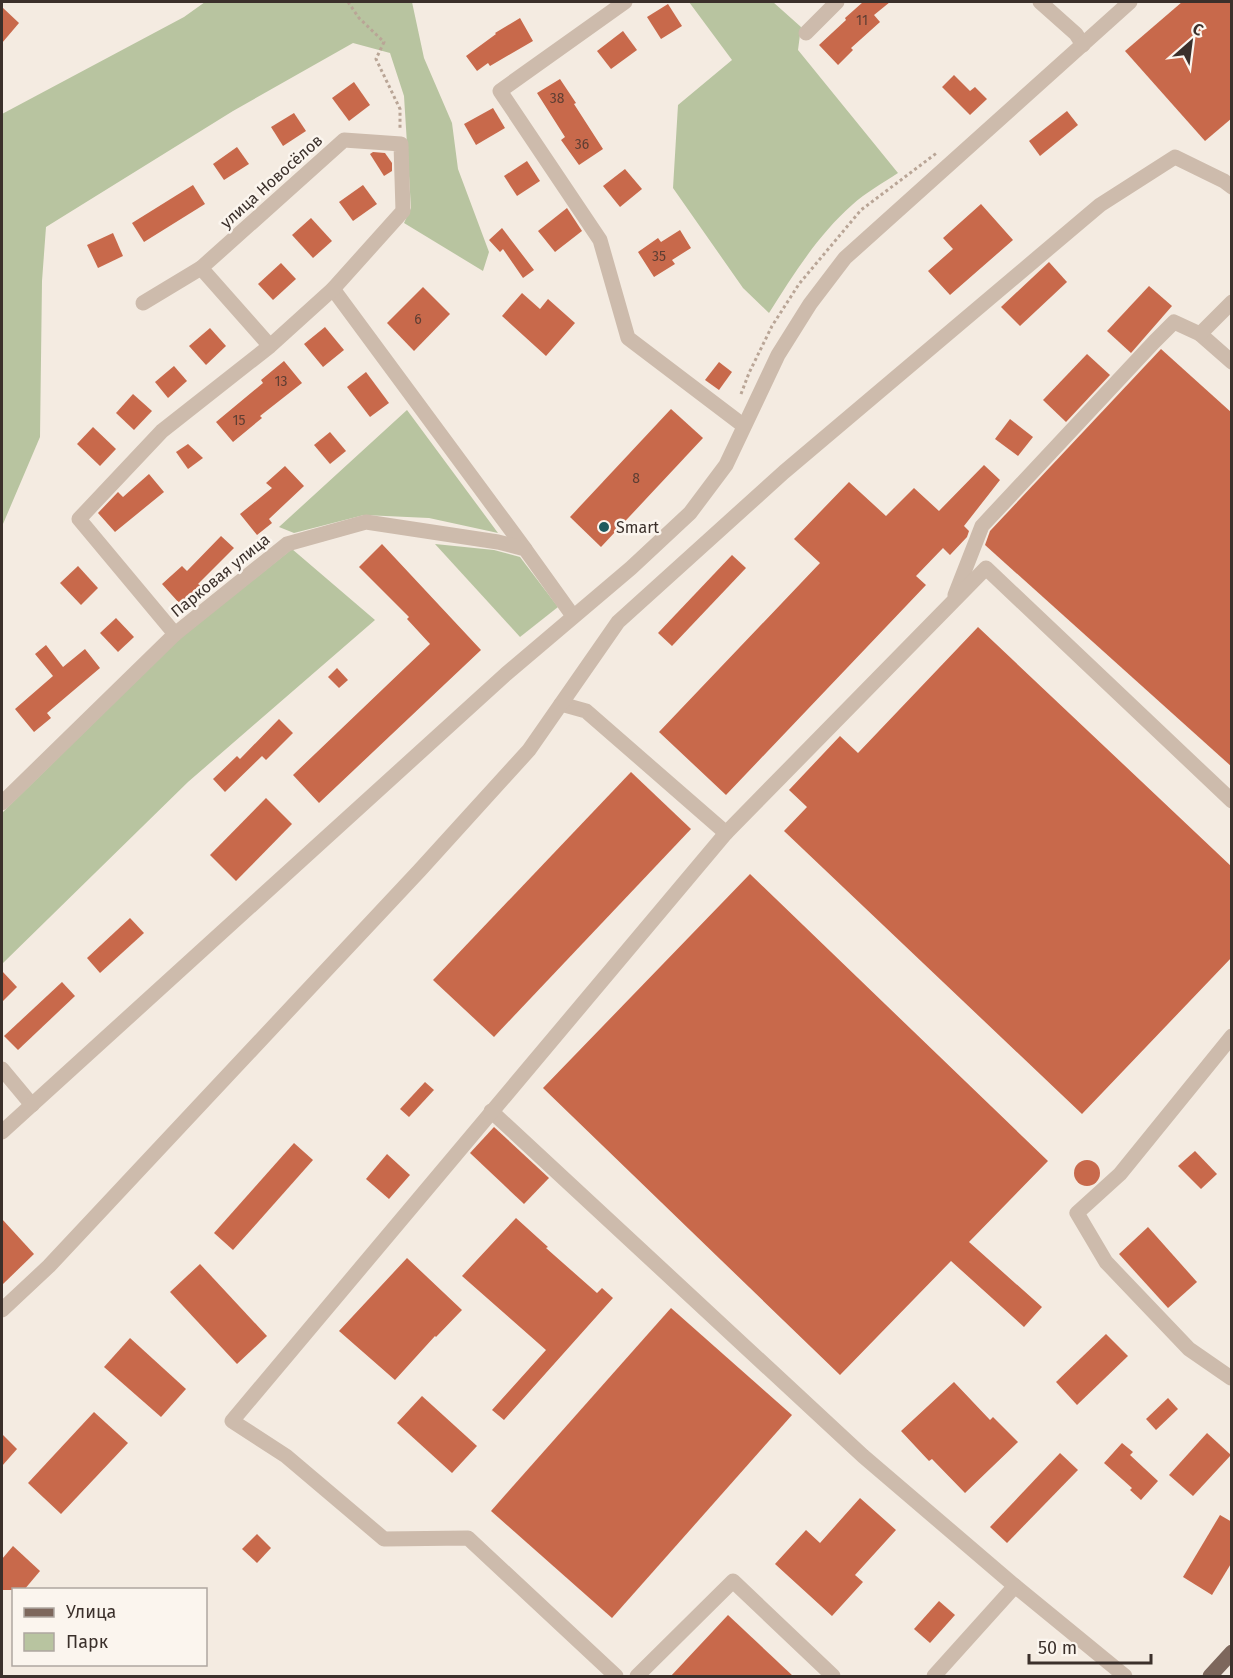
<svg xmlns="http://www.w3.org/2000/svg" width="1233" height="1678" viewBox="0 0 1233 1678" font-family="'Fira Sans',sans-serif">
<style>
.green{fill:#b8c4a0}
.building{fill:#c8694b}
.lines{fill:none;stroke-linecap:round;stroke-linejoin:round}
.path{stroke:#b9a596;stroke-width:3;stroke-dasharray:3 3;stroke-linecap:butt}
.minor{stroke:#cdbbac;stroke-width:15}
.major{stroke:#7d675c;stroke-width:15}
.poi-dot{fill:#1f5a5e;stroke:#fbf5ee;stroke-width:2}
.labels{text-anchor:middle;stroke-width:5;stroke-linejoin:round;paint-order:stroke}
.number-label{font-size:14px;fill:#5e3e33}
.street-label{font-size:16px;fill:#3b302b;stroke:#fbf5ee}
.poi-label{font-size:16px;fill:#3b302b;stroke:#fbf5ee;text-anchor:start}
</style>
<rect width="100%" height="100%" fill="#f4ebe1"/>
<g class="green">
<polygon points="205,2 412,2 424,58 452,123 458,169 489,252 483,271 404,223 411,208 404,96 390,53 353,43 233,111 46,227 42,281 40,437 3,524 2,586 2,114 184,17"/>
<path d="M689,2h84l28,25 -3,23 100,123c-15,10 -33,20 -46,32 -34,30 -59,70 -83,108l-26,-25 -70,-100 5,-83 54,-45z"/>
<polygon points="407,410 498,533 429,518 364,515 294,533 279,527"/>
<polygon points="435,544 494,550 520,557 558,607 520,637"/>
<polygon points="292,549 375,620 188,782 2,964 2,813 181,637"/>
</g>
<g class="building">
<polygon points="863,2 890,2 874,15 880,22 851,48 853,50 838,65 819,45 846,20 845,18"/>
<polygon points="1182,2 1232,2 1232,118 1205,141 1125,51"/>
<polygon points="668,4 682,26 661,39 647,17"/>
<polygon points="2,7 19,23 2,43"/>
<polygon points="520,18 533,41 490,66 488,63 477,71 466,56 496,34 495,33"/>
<polygon points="623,31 637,50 611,69 597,51"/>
<polygon points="954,75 970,91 975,87 987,99 970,115 942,87"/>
<polygon points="560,79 576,103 574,104 603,149 579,165 561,140 565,137 537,93"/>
<polygon points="354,82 370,105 349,121 332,98"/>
<polygon points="493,108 505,128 476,145 464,124"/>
<polygon points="1067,111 1078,125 1040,156 1029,141"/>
<polygon points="294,113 306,131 283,146 271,127"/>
<polygon points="237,147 249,164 224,180 213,164"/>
<polygon points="373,152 385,153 392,163 392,171 384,176 370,154"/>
<polygon points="527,161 540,181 517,196 504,176"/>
<polygon points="625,169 642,189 620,207 603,186"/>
<polygon points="193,185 205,204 144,242 132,223"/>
<polygon points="363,185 377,204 353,221 339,202"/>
<polygon points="981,204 1013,240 950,295 928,271 953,249 943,238"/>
<polygon points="567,208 582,231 555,252 538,231"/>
<polygon points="311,218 332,241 313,258 292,235"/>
<polygon points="502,228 534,270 523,278 503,249 500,252 489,240"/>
<polygon points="680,230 691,248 672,260 675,264 654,277 638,252 658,238 661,242"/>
<polygon points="113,233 123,256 98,268 87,245"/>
<polygon points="1049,262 1067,282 1020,326 1001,307"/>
<polygon points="281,263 296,279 273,300 258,284"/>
<polygon points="1149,286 1172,306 1131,353 1107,331"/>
<polygon points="423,287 450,314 414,351 387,323"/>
<polygon points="522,293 540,309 548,299 575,323 546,356 502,316"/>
<polygon points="325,327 344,350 323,367 304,344"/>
<polygon points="210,328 226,346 206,365 189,346"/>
<polygon points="1161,349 1232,413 1232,767 985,545 990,531"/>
<polygon points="1087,354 1110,375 1066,422 1043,400"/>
<polygon points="284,361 302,383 260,416 262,418 233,442 216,422 263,383 261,380"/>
<polygon points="719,362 732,372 719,390 705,380"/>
<polygon points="174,366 187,381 168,398 155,382"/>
<polygon points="366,372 389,403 370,417 347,387"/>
<polygon points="133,394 152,411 134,430 116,413"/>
<polygon points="671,409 703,438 601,547 570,517"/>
<polygon points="1010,419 1033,437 1018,456 995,439"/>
<polygon points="93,427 116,449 100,466 77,444"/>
<polygon points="330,432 346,451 330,464 314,445"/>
<polygon points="188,444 203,458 188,469 176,452"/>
<polygon points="984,465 1000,480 964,526 969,531 967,537 950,555 943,548 916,576 926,585 726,795 659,732 820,563 794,539 849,482 886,516 914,488 939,511"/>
<polygon points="285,466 304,486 269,519 272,523 257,535 240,514 272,488 266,483"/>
<polygon points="149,474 164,492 115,532 98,513 118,492 123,497"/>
<polygon points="221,536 234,548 198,584 201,586 180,604 162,584 182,566 187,571"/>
<polygon points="382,544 481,650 319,803 293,775 430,644 407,619 409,617 359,567"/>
<polygon points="732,555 746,568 672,646 658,633"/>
<polygon points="78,566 98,588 81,605 60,583"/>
<polygon points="116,618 134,637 118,652 100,633"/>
<polygon points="978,627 1232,867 1232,957 1082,1114 784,831 807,807 789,790 840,736 858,753"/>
<polygon points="46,645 63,667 85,649 100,668 47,713 51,718 34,732 15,709 53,676 35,654"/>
<polygon points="337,668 348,680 339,688 328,677"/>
<polygon points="279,719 293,733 266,760 262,756 225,792 213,779 237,756 240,759"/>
<polygon points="631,772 691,829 494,1037 433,980"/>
<polygon points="266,798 292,824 236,881 210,855"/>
<polygon points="750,874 1048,1161 969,1242 1042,1307 1024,1327 951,1261 840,1375 543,1088"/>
<polygon points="130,918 144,933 100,973 87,958"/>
<polygon points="2,971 17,987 2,1002"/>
<polygon points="62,982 75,996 18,1050 4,1036"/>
<polygon points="425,1082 434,1090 409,1117 400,1109"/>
<polygon points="494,1127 549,1178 524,1204 470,1153"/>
<polygon points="294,1143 313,1160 233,1250 214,1233"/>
<polygon points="1195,1151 1217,1174 1201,1189 1178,1166"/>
<polygon points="387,1154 410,1175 389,1199 366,1179"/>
<circle cx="1087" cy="1173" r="13"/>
<polygon points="516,1218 548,1247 546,1248 597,1293 602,1288 613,1298 504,1420 492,1410 546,1350 462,1276"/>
<polygon points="2,1219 34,1254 2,1285"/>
<polygon points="1148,1227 1197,1282 1168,1308 1119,1254"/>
<polygon points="407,1258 462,1310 436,1337 435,1336 395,1380 339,1331"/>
<polygon points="200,1264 267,1336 237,1364 170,1292"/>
<polygon points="671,1308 792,1415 612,1618 491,1511"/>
<polygon points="1106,1334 1128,1356 1077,1405 1056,1382"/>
<polygon points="130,1338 186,1389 161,1417 104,1367"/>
<polygon points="954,1382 990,1420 993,1417 1018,1442 965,1493 932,1459 929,1461 901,1431"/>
<polygon points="422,1396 477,1446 452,1473 397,1423"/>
<polygon points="1168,1398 1178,1409 1156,1430 1146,1419"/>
<polygon points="94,1412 128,1443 61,1514 28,1483"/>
<polygon points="1207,1433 1231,1455 1193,1496 1169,1475"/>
<polygon points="2,1434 17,1449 2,1466"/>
<polygon points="1122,1443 1133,1452 1130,1455 1158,1481 1141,1500 1130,1490 1132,1488 1104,1463"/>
<polygon points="1060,1453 1078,1470 1007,1543 990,1527"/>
<polygon points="860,1498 896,1530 855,1575 863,1582 832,1616 775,1564 806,1530 820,1543"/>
<polygon points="1220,1515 1232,1522 1232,1562 1212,1595 1183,1577"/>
<polygon points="257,1534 271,1548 257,1563 242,1549"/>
<polygon points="13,1546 40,1571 24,1590 2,1590 2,1559"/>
<polygon points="939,1601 955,1615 930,1643 914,1629"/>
<polygon points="728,1615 794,1677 670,1677"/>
</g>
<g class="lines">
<g class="path">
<polyline points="348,2 359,18 384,42 376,59 400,109 400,130"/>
<polyline points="741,394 749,373 772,326 799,284 861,210 938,152"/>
</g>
<g class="minor">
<polyline points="625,2 500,91 600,240 628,338 744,426"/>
<polyline points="1040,2 1076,34 1083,45"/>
<polyline points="806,33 837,2"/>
<polyline points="333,289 525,549"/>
<polyline points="143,303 201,268"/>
<polyline points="1200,334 1232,362"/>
<polyline points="955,595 982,526 1154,342 1174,322 1200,334 1232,302"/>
<polyline points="175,634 79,519 162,431 270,346 333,289 403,211 401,144 344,140 201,268 270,346"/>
<polyline points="561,704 586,711 726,833 986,568 1232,801"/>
<polyline points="2,803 175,634 287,544 366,522 498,542 525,549 573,616"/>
<polyline points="2,1069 32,1105"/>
<polyline points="491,1111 863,1456 1015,1586 1125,1676"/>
<polyline points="2,1132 506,674 631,568 690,513 726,465 778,355 810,304 845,258 1130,2"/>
<polyline points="2,1310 49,1266 420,870 529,750 618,622 784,472 1100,205 1175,157 1224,181 1232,187"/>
<polyline points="1231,1378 1189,1349 1106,1262 1077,1213 1120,1174 1232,1036"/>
<polyline points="616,1676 468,1538 384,1539 286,1456 232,1421 726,833"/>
<polyline points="637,1676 733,1581 833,1676"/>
<polyline points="934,1676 1015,1586"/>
</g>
<polyline class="major" points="1210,1676 1232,1652"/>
</g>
<circle class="poi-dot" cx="604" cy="527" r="6"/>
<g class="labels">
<g class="number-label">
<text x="862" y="25">11</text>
<text x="557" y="103">38</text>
<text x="582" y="149">36</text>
<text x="659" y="261">35</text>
<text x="418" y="324">6</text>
<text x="281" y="386">13</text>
<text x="239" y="425">15</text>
<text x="636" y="483">8</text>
</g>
<g class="street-label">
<text transform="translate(271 181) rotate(-42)" y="6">улица Новосёлов</text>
<text transform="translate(220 575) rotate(-39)" y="6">Парковая улица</text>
</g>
<g class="poi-label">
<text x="616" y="533">Smart</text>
</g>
</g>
<rect width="1233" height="1678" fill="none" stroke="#3b302b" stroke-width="6"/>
<rect x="12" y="1588" width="195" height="78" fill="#fbf5ee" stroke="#aea6a0" stroke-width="1.5"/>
<rect x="24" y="1608" width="30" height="9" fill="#7d675c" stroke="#aea6a0" stroke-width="1.5"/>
<text x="66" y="1618" font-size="18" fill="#3b302b">Улица</text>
<rect x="24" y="1633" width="30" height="18" fill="#b8c4a0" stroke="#aea6a0" stroke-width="1.5"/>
<text x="66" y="1648" font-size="18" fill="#3b302b">Парк</text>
<g transform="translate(1191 42) rotate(28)" stroke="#fbf5ee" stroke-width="4.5" paint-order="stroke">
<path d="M0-4.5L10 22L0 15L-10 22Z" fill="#3b302b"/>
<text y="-9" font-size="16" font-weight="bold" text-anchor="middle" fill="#3b302b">С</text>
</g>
<path d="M1029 1654v9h122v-9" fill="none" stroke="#3b302b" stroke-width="3"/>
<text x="1038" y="1654" font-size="18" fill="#3b302b" stroke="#fbf5ee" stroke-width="4.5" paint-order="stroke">50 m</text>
</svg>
